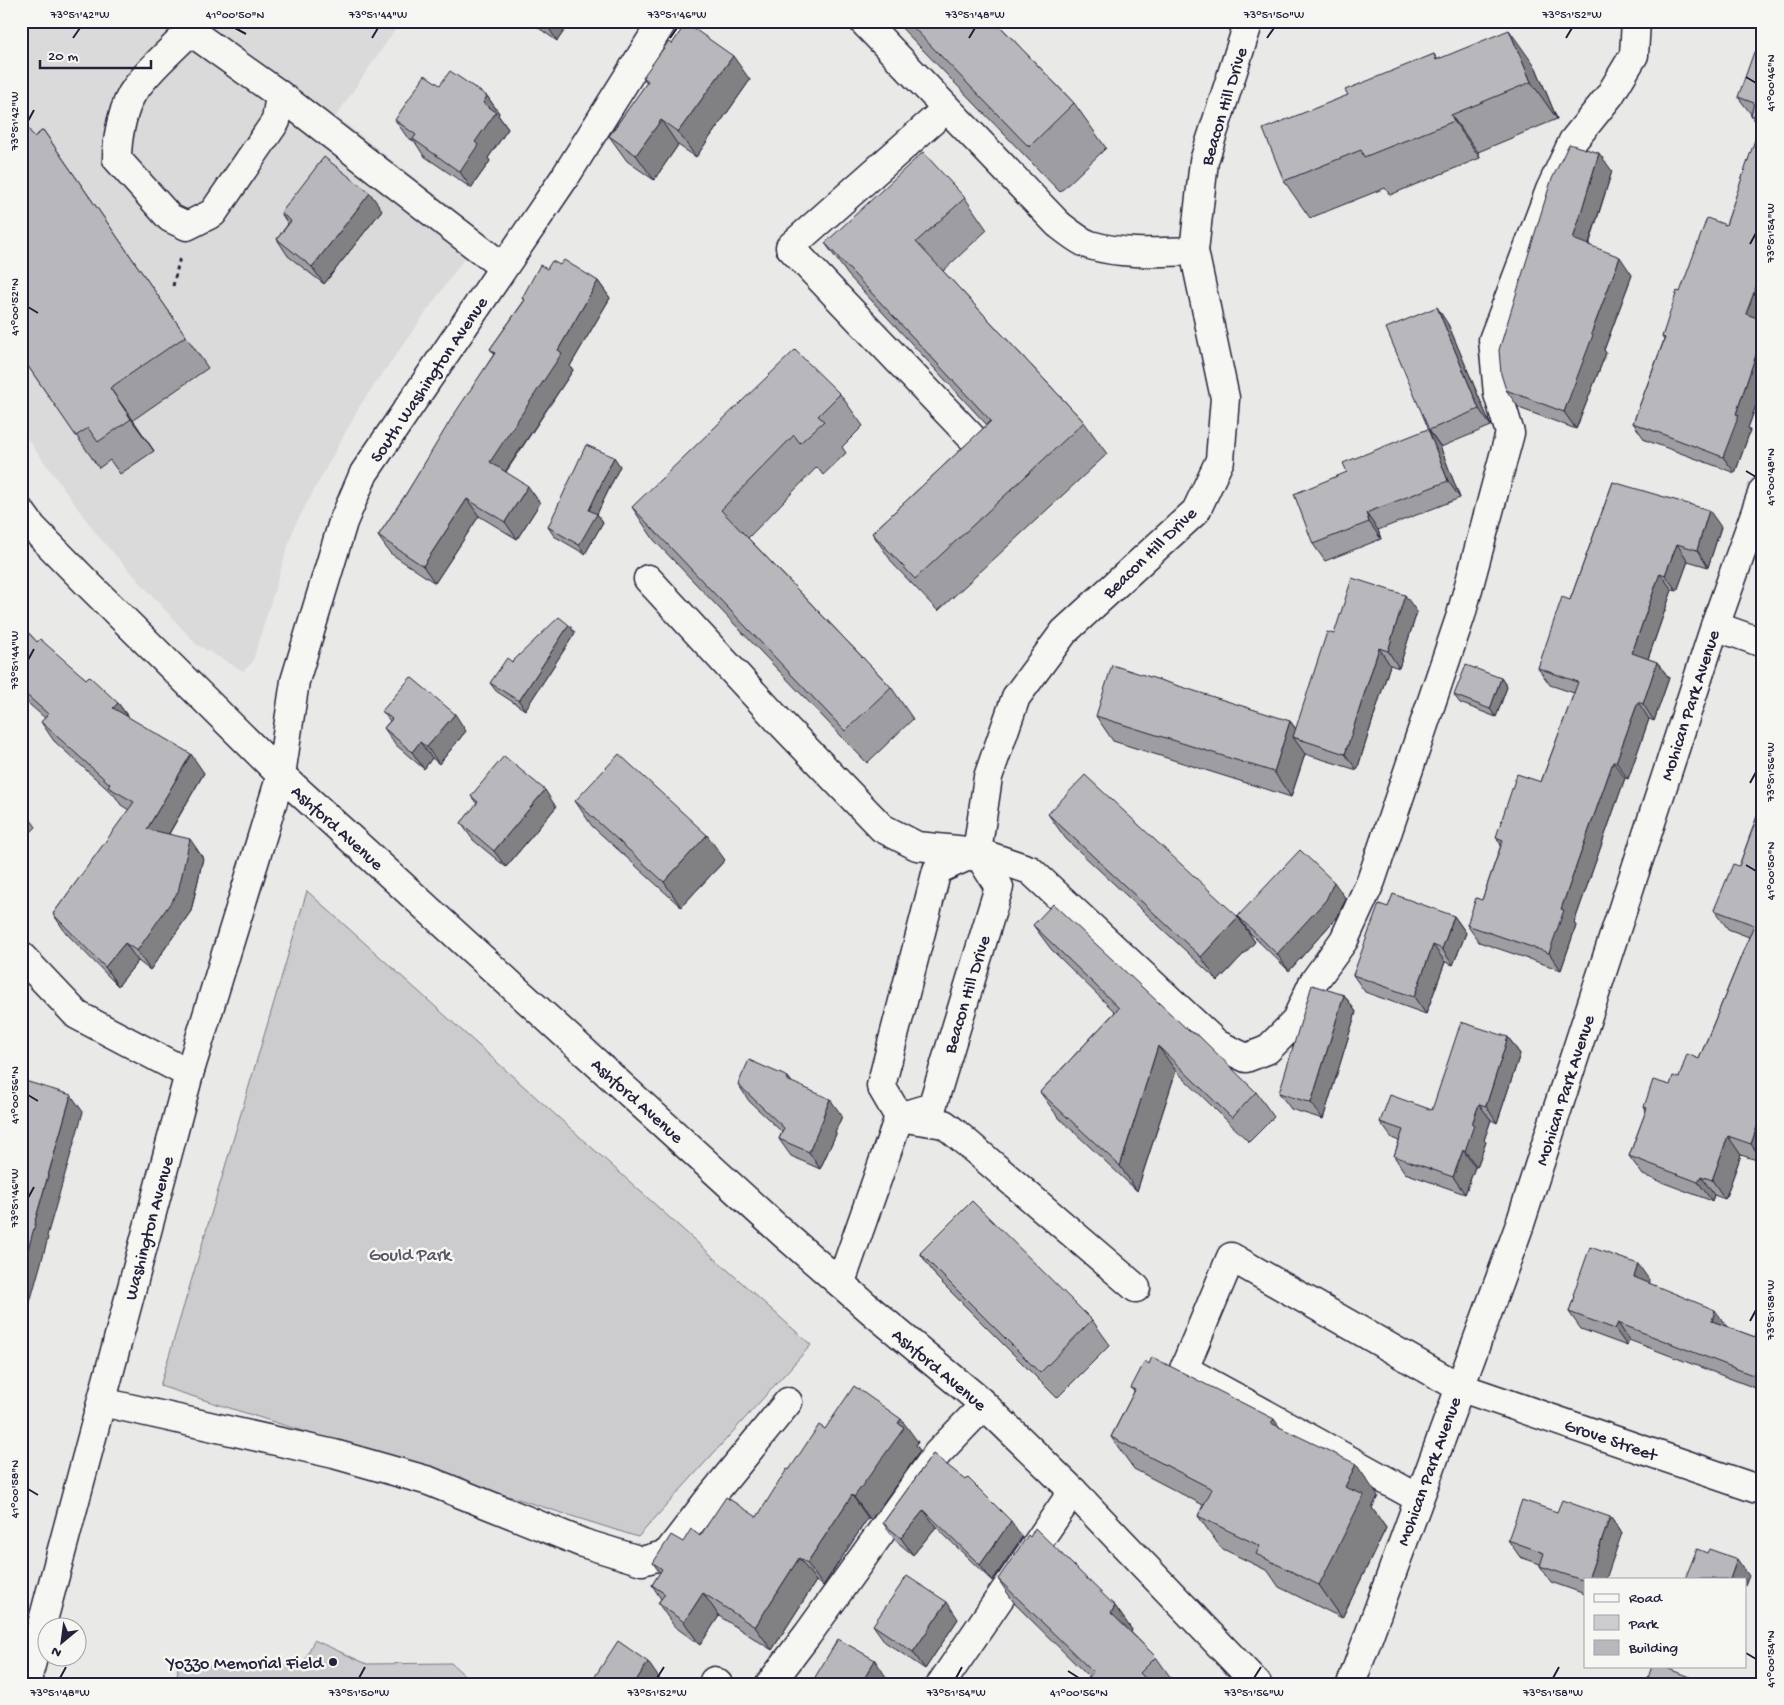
<svg xmlns="http://www.w3.org/2000/svg" width="1784" height="1705" viewBox="0 0 1784 1705" font-family="'Gochi Hand',sans-serif">
<style>
.built{fill:#dadada}
.green{fill:#ccccce;stroke:#777784}
.lines{fill:none;stroke-linecap:round;stroke-linejoin:round}
.minor-casing{stroke:#22223b;stroke-width:31}
.major-casing{stroke:#22223b;stroke-width:31}
.path{stroke:#22223b;stroke-width:3;stroke-dasharray:4 4;stroke-linecap:butt}
.minor{stroke:#f6f6f2;stroke-width:28}
.major{stroke:#f6f6f2;stroke-width:28}
.wall{fill:#9e9ea2;stroke:#22223b}
.shaded-wall{fill:#818184;stroke:#22223b}
.building{fill:#b8b8bc;stroke:#22223b}
.ticks{fill:none;stroke:#22223b;stroke-width:2}
.poi-dot{fill:#22223b;stroke:#f6f6f2;stroke-width:2}
.labels{text-anchor:middle;stroke-width:5;stroke-linejoin:round;paint-order:stroke}
.street-label{font-size:18px;fill:#22223b;stroke:#f6f6f2}
.park-label{font-size:18px;fill:#555567;stroke:#f6f6f2}
.poi-label{font-size:18px;fill:#22223b;stroke:#f6f6f2;text-anchor:end}
.neatline{fill:none;stroke:#22223b;stroke-width:2}
.ticks-label{font-size:12px;text-anchor:middle;fill:#22223b}
</style>
<rect width="100%" height="100%" fill="#e9e9e7"/>
<filter id="ink" filterUnits="userSpaceOnUse"><feTurbulence type="fractalNoise" baseFrequency=".02" numOctaves="2"/><feDisplacementMap in="SourceGraphic" scale="10" xChannelSelector="R" yChannelSelector="G"/><feConvolveMatrix kernelMatrix="1 2 1 2 8 2 1 2 1" color-interpolation-filters="sRGB"/></filter>
<g filter="url(#ink)">
<polygon class="built" points="21,21 401,21 336,116 483,232 361,404 294,527 252,663 243,671 196,644 98,536 21,430"/>
<g class="green">
<polygon points="307,891 811,1345 638,1537 160,1386"/>
<polygon points="314,1640 367,1664 451,1663 474,1684 177,1684 178,1666 303,1665"/>
</g>
<g class="lines">
<defs>
<g id="minor">
<path d="M863,21l195,203c9,7 21,17 32,21 33,10 70,7 104,6"/>
<path d="M280,95l-4,26 -63,92 -26,13 -17,-8 -53,-59c0,-21 6,-55 19,-71 15,-21 36,-38 54,-57l90,64 223,172"/>
<polyline points="946,109 790,247 978,444"/>
<polyline points="648,579 780,722 882,828 917,846 977,852 1030,870 1217,1044 1246,1058 1267,1050 1295,1022 1313,983 1344,940 1371,881 1461,615 1510,433 1498,394 1493,340 1550,190 1573,141 1610,95 1634,55 1636,21"/>
<polyline points="1715,626 1763,643"/>
<polyline points="21,956 77,1015 189,1074"/>
<polyline points="899,1117 932,1107 999,887 977,852 988,777 1016,697 1064,632 1196,511 1220,460 1225,398 1194,251 1204,161 1249,21"/>
<polyline points="905,1118 944,1124 953,1131 1136,1288"/>
<polyline points="841,1282 899,1117 881,1086 937,870 975,853"/>
<polyline points="102,1402 334,1454 429,1481 583,1543 642,1561 667,1554 709,1499 788,1402"/>
<polyline points="1418,1498 1184,1369 1231,1257 1459,1387 1763,1491"/>
<polyline points="714,1681 718,1684"/>
<polyline points="26,1684 189,1074 281,775 295,681 343,522 364,473 565,177 663,21"/>
<polyline points="770,1684 808,1634 937,1454 984,1405"/>
<polyline points="941,1684 1073,1491"/>
<polyline points="1351,1684 1519,1227 1715,626 1763,491"/>
</g>
<polyline id="major" points="21,512 32,527 88,584 281,775 786,1236 873,1312 979,1400 1073,1491 1257,1684"/>
</defs>
<use href="#minor" class="minor-casing"/>
<use href="#major" class="major-casing"/>
<polyline class="path" points="173,286 180,257"/>
<use href="#minor" class="minor"/>
<use href="#major" class="major"/>
</g>
<g class="wall">
<polygon points="529,21 571,21 557,41"/>
<polygon points="895,21 995,21 1074,103 1106,148 1060,192"/>
<polygon points="1131,21 1153,21 1150,28"/>
<polygon points="1563,21 1594,21 1569,31"/>
<polygon points="1434,54 1437,59 1536,68 1557,119 1478,152 1480,158 1390,195 1385,188 1310,218 1284,181 1348,95"/>
<polygon points="1763,55 1763,317 1762,319 1763,320 1763,386 1748,428 1750,431 1735,473 1645,440 1633,423 1664,340 1662,337 1680,292 1726,225 1760,128 1751,115 1751,114 1738,97"/>
<polygon points="643,77 750,80 696,157 678,145 654,180 627,161 609,136 647,83"/>
<polygon points="440,85 487,96 499,113 498,115 508,129 488,158 490,161 471,188 424,156 415,142 407,137 395,120"/>
<polygon points="43,130 208,368 133,420 154,451 120,474 110,460 99,468 21,356 34,137"/>
<polygon points="1612,171 1589,245 1632,275 1604,350 1606,353 1576,429 1519,408 1506,390"/>
<polygon points="965,198 987,230 943,271 1084,422 1107,454 938,611 894,565 872,533 987,425 848,275 825,243"/>
<polygon points="382,210 324,284 288,256 277,239 288,224 281,213"/>
<polygon points="560,265 598,281 610,298 570,366 573,370 506,472 540,503 517,539 479,516 435,583 390,553 378,536 406,494 494,354 490,349 524,301 522,298 547,269"/>
<polygon points="1448,324 1491,426 1441,447 1429,430"/>
<polygon points="840,394 863,426 842,447 846,453 823,475 817,467 748,538 891,687 913,719 867,763 654,540 632,507"/>
<polygon points="1428,429 1440,446 1460,498 1378,530 1381,539 1325,561 1313,544 1347,472"/>
<polygon points="620,466 597,514 603,522 585,554 554,536 548,527"/>
<polygon points="1613,482 1721,527 1708,567 1688,561 1677,591 1672,590 1648,659 1657,662 1669,678 1654,721 1649,719 1628,779 1625,778 1574,923 1576,926 1561,970 1479,942 1467,925 1482,900 1501,845 1496,837 1541,782 1574,693 1550,685 1538,668 1570,600"/>
<polygon points="1417,612 1399,668 1390,665 1357,770 1305,754 1291,797 1113,741 1096,716 1290,721 1296,729 1334,634"/>
<polygon points="21,625 37,642 118,703 129,718 204,773 169,834 203,858 191,911 150,970 138,961 118,986 66,933 53,914 129,810 121,805 115,796 54,741 41,722 45,718 21,697"/>
<polygon points="569,625 575,633 525,710 496,691 490,683 512,662"/>
<polygon points="1501,678 1507,687 1496,717 1460,703 1454,695"/>
<polygon points="382,711 466,731 439,764 432,758 424,769 396,745 384,728 390,721"/>
<polygon points="471,796 556,807 506,867 473,840 461,823 477,804"/>
<polygon points="1763,800 1763,1162 1741,1155 1725,1199 1714,1195 1712,1201 1643,1175 1629,1156 1646,1111 1644,1107 1679,1078 1699,1059 1749,937 1728,929 1714,910 1739,866"/>
<polygon points="575,801 725,860 681,907 592,826"/>
<polygon points="21,810 28,816 36,827 21,842"/>
<polygon points="1048,814 1238,917 1255,942 1218,981 1066,839"/>
<polygon points="1346,899 1337,917 1289,971 1250,933 1238,916"/>
<polygon points="1388,907 1454,916 1466,933 1453,965 1445,962 1426,1014 1365,992 1353,975"/>
<polygon points="1033,925 1189,1031 1256,1092 1274,1117 1249,1142 1176,1071 1137,1191 1058,1117 1040,1092 1115,1012 1051,949"/>
<polygon points="1344,995 1356,1012 1323,1119 1291,1109 1279,1093"/>
<polygon points="1508,1037 1520,1054 1497,1123 1491,1120 1484,1140 1486,1142 1477,1167 1475,1167 1465,1194 1405,1173 1394,1156 1399,1141 1392,1138 1380,1122 1432,1110"/>
<polygon points="788,1077 792,1083 842,1116 835,1132 836,1134 820,1169 791,1156 779,1139 782,1132 749,1101 738,1084"/>
<polygon points="920,1253 1092,1320 1110,1345 1057,1398 937,1278"/>
<polygon points="1650,1281 1649,1283 1727,1327 1755,1337 1763,1317 1763,1391 1629,1340 1627,1346 1581,1329 1569,1312 1574,1297 1573,1295"/>
<polygon points="1131,1388 1279,1427 1378,1496 1372,1508 1386,1528 1342,1618 1279,1587 1268,1571 1221,1548 1198,1516 1203,1505 1134,1469 1111,1437 1134,1392"/>
<polygon points="825,1429 918,1442 916,1445 920,1451 871,1520 868,1518 823,1586 816,1581 772,1650 719,1616 700,1645 674,1626 658,1603 661,1599 652,1585 660,1573 653,1563 683,1542 757,1517 789,1470"/>
<polygon points="933,1454 1022,1537 992,1581 936,1527 913,1555 895,1540 883,1523"/>
<polygon points="1557,1512 1610,1517 1622,1533 1585,1579 1585,1594 1551,1582 1540,1566 1540,1564 1520,1557 1508,1540"/>
<polygon points="998,1579 1115,1606 1132,1630 1131,1632 1156,1657 1173,1681 1171,1684 1084,1684 1089,1677 1015,1604"/>
<polygon points="958,1619 925,1669 885,1642 873,1625"/>
</g>
<g class="shaded-wall">
<polygon points="552,21 571,21 557,41 548,27"/>
<polygon points="1146,21 1153,21 1150,28"/>
<polygon points="1509,30 1536,68 1557,119 1531,82"/>
<polygon points="733,56 750,80 696,157 678,132"/>
<polygon points="487,96 499,113 498,115 508,129 488,158 490,161 471,188 460,172 483,103"/>
<polygon points="1451,115 1478,152 1480,158 1454,121"/>
<polygon points="661,120 678,145 654,180 636,155"/>
<polygon points="1599,153 1612,171 1585,256 1573,239"/>
<polygon points="370,193 382,210 324,284 312,267"/>
<polygon points="1620,257 1632,275 1604,350 1606,353 1576,429 1564,412 1591,334"/>
<polygon points="1763,268 1763,317 1758,331 1746,314"/>
<polygon points="598,281 610,298 570,366 573,370 501,478 490,462 558,350"/>
<polygon points="1437,307 1448,324 1491,426 1479,409"/>
<polygon points="1763,334 1763,386 1748,428 1750,431 1735,473 1723,457 1736,414"/>
<polygon points="110,388 133,420 154,451 131,419"/>
<polygon points="1428,429 1440,446 1460,498 1448,481"/>
<polygon points="614,457 620,466 597,514 603,522 585,554 579,545 589,510"/>
<polygon points="528,486 540,503 517,539 505,522"/>
<polygon points="467,499 479,516 435,583 423,566"/>
<polygon points="1709,510 1721,527 1708,567 1697,550"/>
<polygon points="1366,513 1378,530 1381,539 1369,522"/>
<polygon points="1677,544 1688,561 1677,591 1665,575"/>
<polygon points="1660,573 1672,590 1644,670 1632,653"/>
<polygon points="1405,595 1417,612 1399,668 1388,651"/>
<polygon points="569,625 575,633 525,710 519,701"/>
<polygon points="1379,648 1390,665 1357,770 1345,754"/>
<polygon points="1657,662 1669,678 1654,721 1643,704"/>
<polygon points="1501,678 1507,687 1496,717 1490,709"/>
<polygon points="1638,702 1649,719 1628,779 1616,762"/>
<polygon points="118,703 131,721 113,708"/>
<polygon points="455,714 466,731 439,764 427,747"/>
<polygon points="1290,721 1304,741 1293,737 1305,754 1291,797 1274,772"/>
<polygon points="420,742 432,758 424,769 412,752"/>
<polygon points="191,754 204,773 161,847 147,829"/>
<polygon points="1613,762 1625,778 1574,923 1576,926 1561,970 1549,953 1561,909"/>
<polygon points="545,790 556,807 506,867 494,851"/>
<polygon points="707,835 725,860 681,907 664,882"/>
<polygon points="190,839 203,858 191,911 150,970 137,951"/>
<polygon points="1334,882 1346,899 1337,917 1289,971 1277,954"/>
<polygon points="1454,916 1466,933 1453,965 1442,949"/>
<polygon points="1238,917 1255,942 1218,981 1201,957"/>
<polygon points="125,943 138,961 118,986 105,967"/>
<polygon points="1433,945 1445,962 1426,1014 1414,997"/>
<polygon points="1344,995 1356,1012 1323,1119 1311,1103"/>
<polygon points="1508,1037 1520,1054 1497,1123 1486,1106"/>
<polygon points="1158,1046 1176,1071 1137,1191 1120,1166"/>
<polygon points="788,1077 800,1093 787,1080"/>
<polygon points="71,1095 83,1112 47,1236 48,1238 21,1334 21,1275 35,1221"/>
<polygon points="830,1099 842,1116 835,1132 836,1134 820,1169 809,1152"/>
<polygon points="1479,1104 1491,1120 1484,1140 1486,1142 1477,1167 1465,1151 1472,1124"/>
<polygon points="1763,1115 1763,1125 1760,1122"/>
<polygon points="1759,1121 1763,1127 1763,1161 1751,1144"/>
<polygon points="1728,1136 1741,1155 1725,1199 1712,1180"/>
<polygon points="1463,1150 1475,1167 1465,1194 1453,1177"/>
<polygon points="1701,1176 1714,1195 1712,1201 1698,1182"/>
<polygon points="1638,1264 1650,1281 1646,1294 1634,1277"/>
<polygon points="1715,1310 1727,1327 1712,1321"/>
<polygon points="1618,1323 1629,1340 1627,1346 1615,1329"/>
<polygon points="901,1419 918,1442 916,1445 920,1451 871,1520 854,1497"/>
<polygon points="1274,1419 1296,1451 1271,1423"/>
<polygon points="1356,1464 1378,1496 1372,1508 1386,1528 1342,1618 1319,1585 1345,1487"/>
<polygon points="852,1495 868,1518 823,1586 807,1563"/>
<polygon points="924,1510 936,1527 913,1555 901,1538"/>
<polygon points="1610,1517 1622,1533 1606,1579 1588,1579"/>
<polygon points="1011,1521 1022,1537 992,1581 980,1565"/>
<polygon points="799,1558 816,1581 772,1650 755,1627"/>
<polygon points="1737,1559 1749,1576 1745,1586 1745,1579 1730,1579"/>
<polygon points="703,1593 719,1616 700,1645 684,1622"/>
<polygon points="947,1602 958,1619 925,1669 913,1652"/>
<polygon points="1115,1606 1132,1630 1128,1637 1111,1613"/>
<polygon points="875,1660 886,1677 882,1684 861,1684"/>
<polygon points="648,1662 663,1684 634,1684"/>
<polygon points="1692,1678 1696,1684 1690,1684"/>
</g>
<g class="building">
<polygon points="539,21 552,21 548,27"/>
<polygon points="907,21 995,21 1074,103 1029,147"/>
<polygon points="686,23 733,56 678,132 661,120 636,155 609,136 648,81 643,77 668,42 672,44"/>
<polygon points="1509,30 1531,82 1451,115 1454,121 1364,157 1361,150 1284,181 1263,129 1348,95 1345,90 1434,54 1436,60"/>
<polygon points="1754,52 1763,55 1763,268 1746,314 1763,320 1763,334 1736,414 1739,415 1723,457 1633,423 1665,338 1662,337 1677,291 1680,292 1707,218 1726,225 1762,119 1751,115 1754,103 1738,97"/>
<polygon points="450,71 487,96 483,103 496,112 475,142 478,145 460,172 413,139 416,135 395,120 425,75 440,85"/>
<polygon points="25,124 34,137 43,130 186,336 110,388 131,419 98,442 88,428 76,436 21,356 21,127"/>
<polygon points="1569,144 1599,153 1573,239 1620,257 1591,334 1593,335 1564,412 1506,390 1501,374 1499,350 1551,181"/>
<polygon points="923,152 965,198 916,242 1084,422 915,579 872,533 991,421 825,243"/>
<polygon points="324,157 370,193 312,267 277,239 291,221 281,213"/>
<polygon points="564,260 598,281 558,350 562,353 490,462 528,486 505,522 467,499 423,566 378,536 406,494 453,416 495,353 490,349 525,300 522,298 540,265 547,269 552,261 560,265"/>
<polygon points="1437,307 1479,409 1429,430 1386,328"/>
<polygon points="795,350 840,394 818,416 824,421 800,443 794,435 721,510 891,687 845,731 632,507"/>
<polygon points="1428,429 1448,481 1366,513 1369,522 1313,544 1294,494 1347,472 1343,463"/>
<polygon points="586,445 614,457 589,510 597,514 579,545 548,527"/>
<polygon points="1613,482 1709,510 1697,550 1677,544 1665,575 1660,573 1632,653 1657,662 1643,704 1638,702 1616,762 1613,762 1561,909 1564,910 1549,953 1467,925 1476,898 1482,900 1503,840 1496,837 1517,774 1541,782 1578,682 1538,668 1562,597 1570,600"/>
<polygon points="1352,578 1405,595 1388,651 1379,648 1345,754 1293,737 1327,632 1334,634"/>
<polygon points="559,617 569,625 519,701 490,683 507,658 512,662"/>
<polygon points="21,625 37,642 40,639 86,679 89,676 118,703 113,708 191,754 147,829 190,839 178,892 137,951 125,943 105,967 53,914 134,802 108,787 110,784 41,722 48,714 21,690"/>
<polygon points="1112,665 1290,721 1274,772 1096,716"/>
<polygon points="1466,665 1501,678 1490,709 1454,695"/>
<polygon points="411,677 455,714 427,747 420,742 412,752 384,728 392,719 382,711"/>
<polygon points="619,754 707,835 664,882 575,801"/>
<polygon points="504,756 545,790 494,851 461,823 478,802 471,796"/>
<polygon points="1085,775 1238,917 1201,957 1048,814"/>
<polygon points="1763,800 1763,1115 1760,1122 1759,1121 1751,1144 1728,1136 1712,1180 1701,1176 1698,1182 1629,1156 1647,1108 1644,1107 1653,1080 1670,1085 1673,1076 1679,1078 1687,1054 1699,1059 1754,925 1714,910 1733,864 1739,866"/>
<polygon points="21,810 28,816 21,822"/>
<polygon points="1300,850 1334,882 1326,900 1277,954 1238,916"/>
<polygon points="1393,894 1454,916 1442,949 1433,945 1414,997 1353,975 1379,904 1388,907"/>
<polygon points="1053,904 1189,1031 1199,1036 1256,1092 1232,1118 1158,1046 1120,1166 1040,1092 1119,1008 1033,925"/>
<polygon points="1312,985 1344,995 1311,1103 1279,1093"/>
<polygon points="1461,1022 1508,1037 1486,1106 1479,1104 1472,1124 1474,1125 1465,1151 1463,1150 1453,1177 1394,1156 1403,1130 1380,1122 1390,1095 1432,1110"/>
<polygon points="749,1060 788,1077 787,1080 830,1099 823,1116 824,1117 809,1152 779,1139 784,1128 738,1084"/>
<polygon points="25,1081 71,1095 35,1221 36,1221 21,1275 21,1094"/>
<polygon points="972,1201 1092,1320 1040,1373 920,1253"/>
<polygon points="1590,1247 1638,1264 1634,1277 1715,1310 1712,1321 1755,1337 1763,1317 1763,1379 1618,1323 1615,1329 1569,1312 1574,1296 1573,1295"/>
<polygon points="1152,1357 1274,1419 1271,1423 1356,1464 1345,1487 1364,1495 1319,1585 1256,1554 1260,1546 1198,1516 1212,1489 1111,1437 1135,1390 1131,1388 1145,1361 1149,1364"/>
<polygon points="854,1386 901,1419 898,1423 904,1428 854,1497 852,1495 807,1563 799,1558 755,1627 703,1593 684,1622 658,1603 665,1594 652,1585 662,1569 653,1563 671,1535 683,1542 691,1529 700,1536 726,1497 757,1517 787,1469 789,1470 819,1425 825,1429"/>
<polygon points="933,1454 966,1480 968,1478 1011,1521 980,1565 924,1510 901,1538 883,1523"/>
<polygon points="1522,1500 1557,1512 1562,1500 1610,1517 1588,1579 1585,1579 1585,1581 1540,1566 1544,1553 1508,1540"/>
<polygon points="1035,1528 1115,1606 1111,1613 1156,1657 1140,1673 1147,1680 1143,1684 1084,1684 1093,1672 998,1579 1028,1535 1030,1537"/>
<polygon points="1697,1549 1707,1553 1709,1549 1737,1559 1730,1579 1685,1579"/>
<polygon points="907,1576 947,1602 913,1652 873,1625"/>
<polygon points="838,1639 875,1660 861,1684 811,1684"/>
<polygon points="618,1641 648,1662 634,1684 590,1684"/>
<polygon points="1652,1666 1661,1666 1692,1678 1690,1684 1646,1684"/>
</g>
</g>
<path class="ticks" d="M235,28l11,6M73,38l7,-10M372,38l6,-10M670,38l7,-10M969,38l6,-10M1267,38l7,-10M1566,38l6,-10M1746,77l10,6M28,121l6,-11M1750,244l6,-11M28,307l10,6M1746,471l10,6M28,660l6,-11M1750,783l6,-11M1746,865l10,6M28,1095l10,6M28,1198l6,-11M1750,1321l6,-11M28,1489l10,6M1746,1653l10,6M1068,1671l11,7M60,1678l6,-11M359,1678l6,-11M657,1678l7,-11M956,1678l6,-11M1254,1678l7,-11M1553,1678l6,-11"/>
<circle class="poi-dot" cx="333" cy="1662" r="5"/>
<g class="labels">
<g class="street-label">
<text transform="translate(1223 106) rotate(-73)" y="6">Beacon Hill Drive</text>
<text transform="translate(428 379) rotate(-56)" y="6">South Washington Avenue</text>
<text transform="translate(1149 552) rotate(-44)" y="6">Beacon Hill Drive</text>
<text transform="translate(1689 705) rotate(-72)" y="6">Mohican Park Avenue</text>
<text transform="translate(338 827) rotate(42)" y="6">Ashford Avenue</text>
<text transform="translate(966 994) rotate(-73)" y="6">Beacon Hill Drive</text>
<text transform="translate(1564 1090) rotate(-72)" y="6">Mohican Park Avenue</text>
<text transform="translate(638 1100) rotate(42)" y="6">Ashford Avenue</text>
<text transform="translate(148 1228) rotate(-75)" y="6">Washington Avenue</text>
<text transform="translate(940 1369) rotate(40)" y="6">Ashford Avenue</text>
<text transform="translate(1611 1439) rotate(19)" y="6">Grove Street</text>
<text transform="translate(1428 1471) rotate(-70)" y="6">Mohican Park Avenue</text>
</g>
<g class="park-label">
<text x="410" y="1260">Gould Park</text>
</g>
<g class="poi-label">
<text x="323" y="1668">Yozzo Memorial Field</text>
</g>
</g>
<rect width="1784" height="1705" fill="none" stroke="#f6f6f2" stroke-width="55"/>
<rect x="1584" y="1578" width="162" height="90" fill="#f6f6f2" stroke="#a1a1a9"/>
<rect x="1594" y="1594" width="25" height="8" fill="#f6f6f2" stroke="#a1a1a9"/>
<text x="1629" y="1602" font-size="15" fill="#22223b">Road</text>
<rect x="1594" y="1615" width="25" height="15" fill="#ccccce" stroke="#a1a1a9"/>
<text x="1629" y="1628" font-size="15" fill="#22223b">Park</text>
<rect x="1594" y="1640" width="25" height="15" fill="#b8b8bc" stroke="#a1a1a9"/>
<text x="1629" y="1652" font-size="15" fill="#22223b">Building</text>
<g transform="translate(62 1642) rotate(209)"><circle r="24" fill="#f6f6f2" stroke="#a1a1a9"/>
<path d="M0-4L9 19L0 12L-9 19Z" fill="#22223b"/>
<text y="-8" font-size="14" font-weight="bold" text-anchor="middle" fill="#22223b">N</text>
</g>
<path d="M40 60v8h111v-8" fill="none" stroke="#22223b" stroke-width="2.5"/>
<text x="48" y="60" font-size="15" fill="#22223b" stroke="#f6f6f2" stroke-width="4" paint-order="stroke">20 m</text>
<rect x="28" y="28" width="1728" height="1650" class="neatline"/>
<g class="ticks-label">
<text x="80" y="18">73°51'42"W</text>
<text x="235" y="18">41°00'50"N</text>
<text x="378" y="18">73°51'44"W</text>
<text x="677" y="18">73°51'46"W</text>
<text x="975" y="18">73°51'48"W</text>
<text x="1274" y="18">73°51'50"W</text>
<text x="1572" y="18">73°51'52"W</text>
<text transform="translate(1770 83) rotate(-90)" y="4">41°00'46"N</text>
<text transform="translate(14 121) rotate(-90)" y="4">73°51'42"W</text>
<text transform="translate(1770 233) rotate(-90)" y="4">73°51'54"W</text>
<text transform="translate(14 307) rotate(-90)" y="4">41°00'52"N</text>
<text transform="translate(1770 477) rotate(-90)" y="4">41°00'48"N</text>
<text transform="translate(14 660) rotate(-90)" y="4">73°51'44"W</text>
<text transform="translate(1770 772) rotate(-90)" y="4">73°51'56"W</text>
<text transform="translate(1770 871) rotate(-90)" y="4">41°00'50"N</text>
<text transform="translate(14 1095) rotate(-90)" y="4">41°00'56"N</text>
<text transform="translate(14 1198) rotate(-90)" y="4">73°51'46"W</text>
<text transform="translate(1770 1310) rotate(-90)" y="4">73°51'58"W</text>
<text transform="translate(14 1489) rotate(-90)" y="4">41°00'58"N</text>
<text transform="translate(1770 1659) rotate(-90)" y="4">41°00'54"N</text>
<text x="60" y="1696">73°51'48"W</text>
<text x="359" y="1696">73°51'50"W</text>
<text x="657" y="1696">73°51'52"W</text>
<text x="956" y="1696">73°51'54"W</text>
<text x="1079" y="1696">41°00'56"N</text>
<text x="1254" y="1696">73°51'56"W</text>
<text x="1553" y="1696">73°51'58"W</text>
</g>
</svg>
